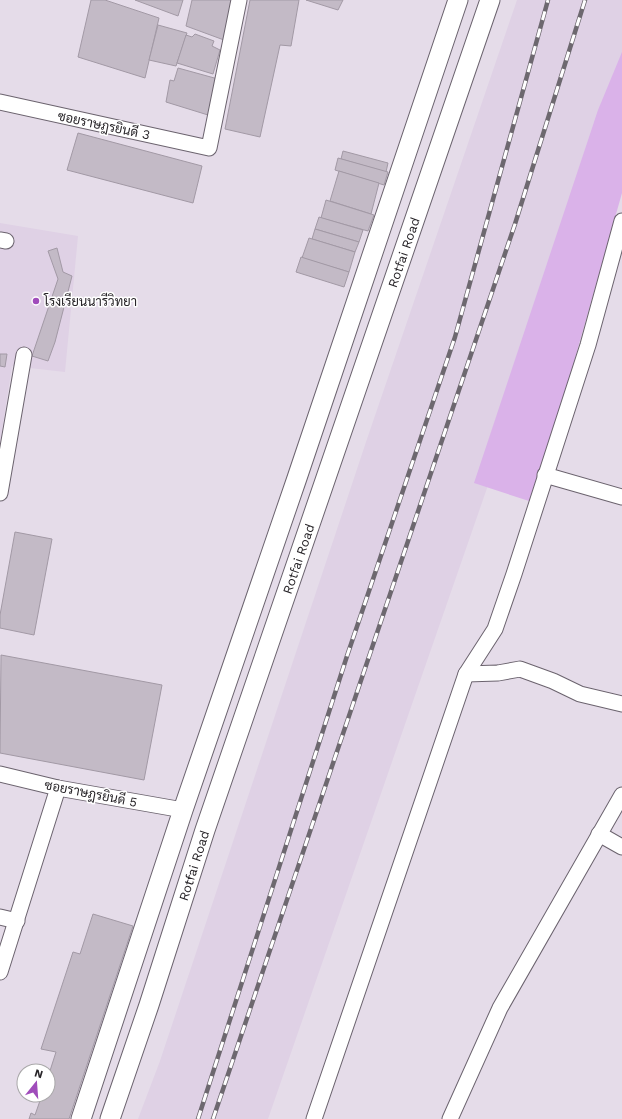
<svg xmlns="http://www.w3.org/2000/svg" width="622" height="1119" viewBox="0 0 622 1119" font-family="'Work Sans',Sarabun,sans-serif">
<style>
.built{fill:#dfd1e5}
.green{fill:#dab2e9}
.building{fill:#c3bac6;stroke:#a299a5}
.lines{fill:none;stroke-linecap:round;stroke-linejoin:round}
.minor-casing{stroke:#6b636e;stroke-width:17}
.tertiary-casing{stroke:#6b636e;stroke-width:21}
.minor{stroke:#fff;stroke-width:15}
.tertiary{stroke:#fff;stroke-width:19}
.rail-casing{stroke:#6d686f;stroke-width:4.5}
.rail{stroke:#fff;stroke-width:3;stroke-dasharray:9;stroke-linecap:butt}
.poi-dot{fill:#a04cbb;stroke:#fff;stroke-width:1.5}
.labels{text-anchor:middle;stroke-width:3;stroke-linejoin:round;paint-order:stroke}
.street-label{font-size:13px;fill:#282529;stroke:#fff}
.poi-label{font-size:13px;fill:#282529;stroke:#fff;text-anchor:start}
</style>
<rect width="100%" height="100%" fill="#e5dce9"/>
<g class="built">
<polygon points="517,0 622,0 622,85 578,226 268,1119 138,1119 160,1061 366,442"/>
<polygon points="0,223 78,236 65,372 12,366 0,444"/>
</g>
<polygon class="green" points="622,52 622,193 570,376 529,501 474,483 598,110"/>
<g class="building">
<polygon points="91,0 105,0 159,18 145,78 78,57"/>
<polygon points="135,0 183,0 178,16"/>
<polygon points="192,0 233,0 224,40 186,26"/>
<polygon points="250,0 299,0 291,46 280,45 260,137 225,129"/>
<polygon points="306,0 343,0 338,10"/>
<polygon points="158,25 187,33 176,66 149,60"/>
<polygon points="195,34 214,41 212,46 220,50 213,74 177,63 186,35 192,37"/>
<polygon points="178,68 218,79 208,115 166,102 170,80 174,81"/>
<polygon points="78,133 202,166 193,203 67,170"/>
<polygon points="343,151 388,163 386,172 341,159"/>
<polygon points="338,158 388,172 384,185 335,170"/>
<polygon points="339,171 379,183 371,214 330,201"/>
<polygon points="326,200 374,215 368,231 321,218"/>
<polygon points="319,217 363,230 359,242 315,229"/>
<polygon points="315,229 359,242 355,252 312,239"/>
<polygon points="309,238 355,252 349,272 302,258"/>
<polygon points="57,248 63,272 72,276 55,342 48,361 32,356 58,279 48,251"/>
<polygon points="301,257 349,272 344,287 296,272"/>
<polygon points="0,354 7,354 5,367 0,366"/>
<polygon points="15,532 52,539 34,635 0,628 0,615"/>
<polygon points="1,655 162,685 144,780 0,753"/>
<polygon points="93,914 133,926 69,1119 29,1119 31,1113 35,1115 42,1095 48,1095 48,1077 56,1052 41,1049 73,952 80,954"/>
</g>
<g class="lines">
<defs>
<g id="minor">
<polyline points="0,102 209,148 239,0"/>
<polyline points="0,240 6,241"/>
<polyline points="545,475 622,497"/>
<polyline points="0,493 24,355"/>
<polyline points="466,674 498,673 520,669 553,681 580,694 622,704"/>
<polyline points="0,774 58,788 183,810"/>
<polyline points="599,834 622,847"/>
<polyline points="0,917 17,921"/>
<polyline points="0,972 58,788"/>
<polyline points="314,1119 466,674 495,629 514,574 588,345 622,221"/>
<polyline points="450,1119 500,1008 622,795"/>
</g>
<g id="tertiary">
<polyline points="81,1119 183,810 297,478 458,0"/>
<path id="s1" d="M110,1119l39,-114 56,-175 285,-830"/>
</g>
</defs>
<use href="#minor" class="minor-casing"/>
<use href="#tertiary" class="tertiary-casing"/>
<use href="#minor" class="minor"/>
<use href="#tertiary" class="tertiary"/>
<defs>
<g id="rail">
<polyline points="198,1119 347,656 455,337 548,0"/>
<polyline points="213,1119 515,224 585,0"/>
</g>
</defs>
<use href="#rail" class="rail-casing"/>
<use href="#rail" class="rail"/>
</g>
<circle class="poi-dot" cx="36" cy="301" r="4"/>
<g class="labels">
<g class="street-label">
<text transform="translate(104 125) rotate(12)" y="5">ซอยราษฎรยินดี 3</text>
<text dy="5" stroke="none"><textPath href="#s1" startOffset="915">Rotfai Road</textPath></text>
<text dy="5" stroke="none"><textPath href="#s1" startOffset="591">Rotfai Road</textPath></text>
<text transform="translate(91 793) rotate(11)" y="5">ซอยราษฎรยินดี 5</text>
<text dy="5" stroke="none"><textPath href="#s1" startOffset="267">Rotfai Road</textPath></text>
</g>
<g class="poi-label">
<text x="44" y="306">โรงเรียนนารีวิทยา</text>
</g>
</g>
<g transform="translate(36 1083) rotate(17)"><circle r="19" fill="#ffffff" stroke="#a9a8a9"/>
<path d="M0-3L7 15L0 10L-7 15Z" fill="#a04cbb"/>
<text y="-6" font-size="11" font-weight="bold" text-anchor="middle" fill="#282529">N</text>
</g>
</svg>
